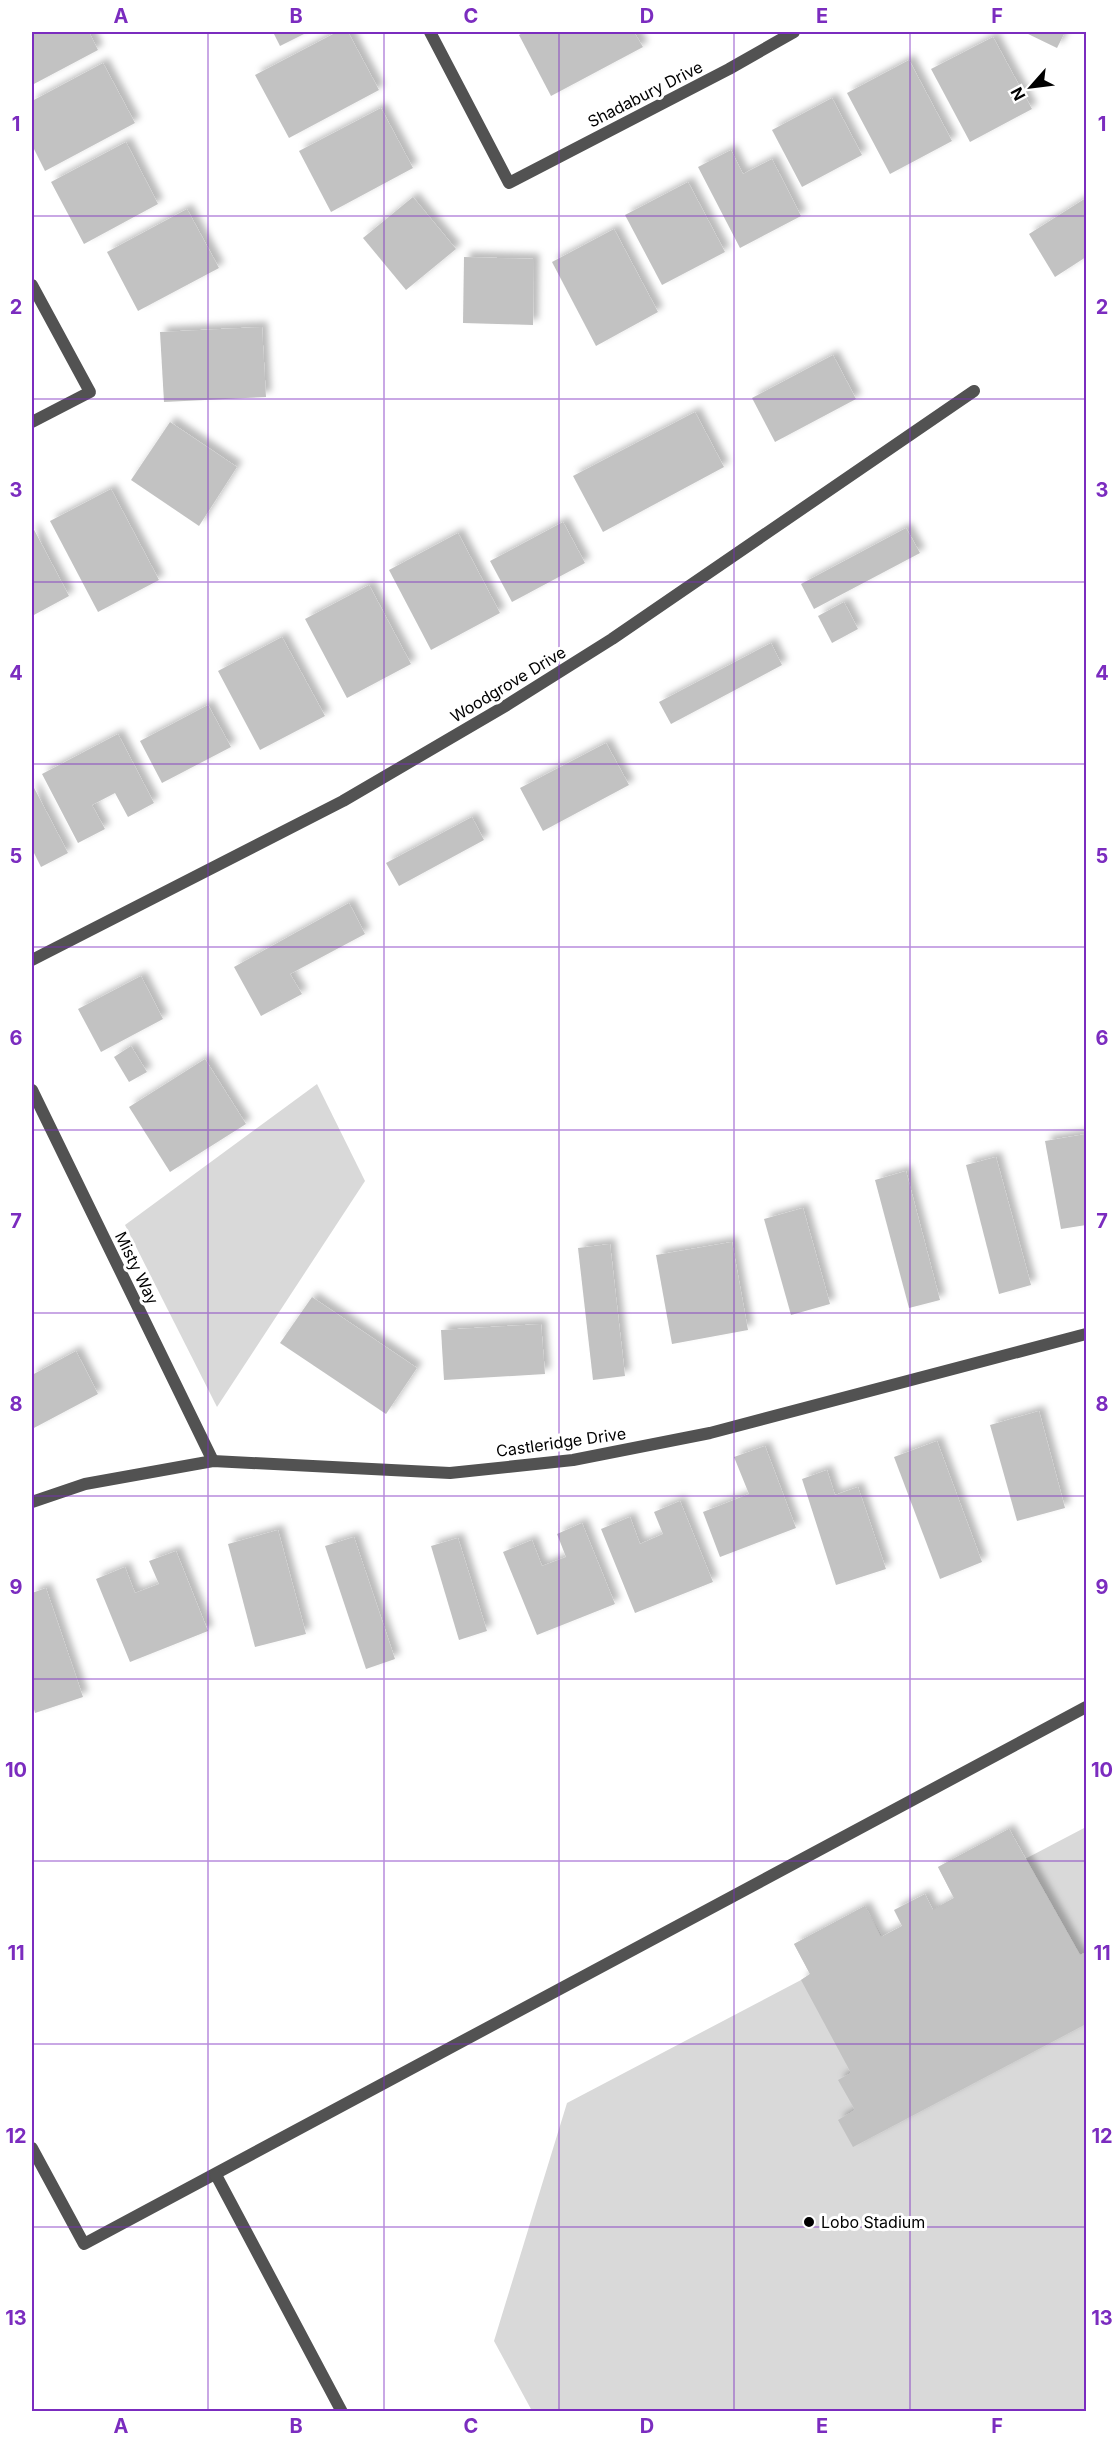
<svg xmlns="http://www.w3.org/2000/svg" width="1118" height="2443" viewBox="0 0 1118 2443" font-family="Inter,sans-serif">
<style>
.green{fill:#d9d9d9}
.building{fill:#c2c2c2;filter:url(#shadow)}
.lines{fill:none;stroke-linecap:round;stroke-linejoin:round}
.service{stroke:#525252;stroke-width:12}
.minor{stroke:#525252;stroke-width:12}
.grid{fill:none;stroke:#7b2cbf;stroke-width:1.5;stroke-opacity:0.55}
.poi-dot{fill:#000;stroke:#fff;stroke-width:2}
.labels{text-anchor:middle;stroke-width:6;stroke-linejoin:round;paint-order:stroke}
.street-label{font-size:16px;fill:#000;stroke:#fff}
.poi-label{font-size:16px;fill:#000;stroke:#fff;text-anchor:start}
.neatline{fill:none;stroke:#7b2cbf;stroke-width:2}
.grid-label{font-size:20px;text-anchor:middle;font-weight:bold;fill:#7b2cbf}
</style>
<defs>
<filter id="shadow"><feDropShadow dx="5.5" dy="-5.5" stdDeviation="3" flood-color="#0004"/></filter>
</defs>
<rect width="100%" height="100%" fill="#fff"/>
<g class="green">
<polygon points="317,1084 365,1181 217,1407 125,1225"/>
<polygon points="1086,1827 1086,2411 532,2411 494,2341 567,2103 801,1980 810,1974 794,1944 865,1906 882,1937 954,1898 938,1867 1009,1829 1025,1859"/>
</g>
<g class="building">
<polygon points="32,32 89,32 98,50 32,85"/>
<polygon points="273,32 308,32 280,46"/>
<polygon points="337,32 348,32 379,90 289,138 255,75"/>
<polygon points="524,32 634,32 643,47 551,96 519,35"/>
<polygon points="1024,32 1065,32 1057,48"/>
<polygon points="993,37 1032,109 970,142 931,69"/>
<polygon points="909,60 952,141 890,174 847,93"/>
<polygon points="103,63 135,123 45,171 32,145 32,101"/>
<polygon points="832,98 862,155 802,187 772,130"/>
<polygon points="381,108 413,168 331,212 299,151"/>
<polygon points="126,142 158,204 84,244 51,182"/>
<polygon points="731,150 743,174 772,159 801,216 740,248 698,167"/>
<polygon points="688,182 725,252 662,285 625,215"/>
<polygon points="413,197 456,249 406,290 363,238"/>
<polygon points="1086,198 1086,257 1055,277 1029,234"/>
<polygon points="187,209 219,268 138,311 107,252"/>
<polygon points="614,229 658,312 596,346 552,262"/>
<polygon points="464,257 534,259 533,325 463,323"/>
<polygon points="262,327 266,397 164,402 160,332"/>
<polygon points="833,355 856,399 775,442 752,398"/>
<polygon points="695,412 724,467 603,532 573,476"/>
<polygon points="170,422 237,467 199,526 131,480"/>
<polygon points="111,489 159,580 98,612 50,521"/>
<polygon points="563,522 585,563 512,602 490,561"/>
<polygon points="32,526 69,596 32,616"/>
<polygon points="906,528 920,553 814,609 801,584"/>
<polygon points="458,533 500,613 431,650 389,570"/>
<polygon points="369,585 411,664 347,698 305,619"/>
<polygon points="844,602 858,629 832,643 818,616"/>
<polygon points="282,637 325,716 260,750 218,671"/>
<polygon points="771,643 782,665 671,724 659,702"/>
<polygon points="208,705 231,747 162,783 140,741"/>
<polygon points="118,734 154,803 128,817 115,793 92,805 105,829 78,843 42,774"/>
<polygon points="606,743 629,785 543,831 520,788"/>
<polygon points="32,784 68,853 41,867 32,849"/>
<polygon points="472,817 484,840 399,886 386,863"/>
<polygon points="349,903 365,934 290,974 302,994 261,1016 234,967"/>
<polygon points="141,976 163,1019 101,1052 78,1009"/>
<polygon points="131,1046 147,1072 129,1082 114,1057"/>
<polygon points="205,1059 246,1124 170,1172 129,1107"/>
<polygon points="1086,1134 1086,1225 1061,1229 1045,1141"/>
<polygon points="996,1157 1031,1285 999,1294 966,1165"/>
<polygon points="906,1171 940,1300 909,1308 875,1180"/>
<polygon points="803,1208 830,1304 791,1315 764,1219"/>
<polygon points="732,1242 748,1330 672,1344 656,1255"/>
<polygon points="610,1244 625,1376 593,1380 578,1248"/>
<polygon points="312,1297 417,1368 386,1414 280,1343"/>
<polygon points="541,1324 545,1374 444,1380 441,1330"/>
<polygon points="76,1351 98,1394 32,1429 32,1375"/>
<polygon points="1039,1411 1065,1508 1017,1521 990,1425"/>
<polygon points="937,1441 982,1562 940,1579 894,1457"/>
<polygon points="765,1446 796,1528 720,1557 703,1512 749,1494 734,1457"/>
<polygon points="827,1470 835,1495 858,1487 886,1569 836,1585 802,1479"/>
<polygon points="680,1501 713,1582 635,1613 601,1529 630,1517 640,1544 663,1534 654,1512"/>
<polygon points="582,1523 615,1604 537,1635 503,1552 532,1540 542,1566 566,1557 557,1534"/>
<polygon points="278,1530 306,1634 255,1647 228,1544"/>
<polygon points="354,1537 395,1659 366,1669 325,1546"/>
<polygon points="458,1538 487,1631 459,1640 431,1546"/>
<polygon points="176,1551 208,1631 130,1662 96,1579 125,1567 135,1593 159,1584 149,1561"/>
<polygon points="46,1588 83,1697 35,1713 32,1702 32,1593"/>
<polygon points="1009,1829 1080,1955 1086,1952 1086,2024 853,2147 838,2120 855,2110 838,2080 851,2073 801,1980 810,1974 794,1944 865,1906 881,1937 902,1926 894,1910 925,1894 933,1910 954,1898 938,1867"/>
</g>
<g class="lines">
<g class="service">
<polyline points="32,2148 84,2244 1086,1707"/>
<polyline points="216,2175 342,2412"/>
</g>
<g class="minor">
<polyline points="430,32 509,183 729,69 794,32"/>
<polyline points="32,285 90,392 32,422"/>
<polyline points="32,960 343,801 507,705 612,639 974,391"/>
<polyline points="32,1090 213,1461"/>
<polyline points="32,1502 85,1484 213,1461 450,1473 573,1460 710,1433 1086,1334"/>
</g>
</g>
<path class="grid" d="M208,32v2380M384,32v2380M559,32v2380M734,32v2380M910,32v2380M32,216h1054M32,399h1054M32,582h1054M32,764h1054M32,947h1054M32,1130h1054M32,1313h1054M32,1496h1054M32,1679h1054M32,1861h1054M32,2044h1054M32,2227h1054"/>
<circle class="poi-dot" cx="809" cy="2222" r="6"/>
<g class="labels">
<g class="street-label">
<text transform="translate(645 94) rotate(-27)" y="6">Shadabury Drive</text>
<text transform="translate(508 684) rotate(-31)" y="6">Woodgrove Drive</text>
<text transform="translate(137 1268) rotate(64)" y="6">Misty Way</text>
<text transform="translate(561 1442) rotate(-8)" y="6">Castleridge Drive</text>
</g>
<g class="poi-label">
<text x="821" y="2228">Lobo Stadium</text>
</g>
</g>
<rect width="1118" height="2443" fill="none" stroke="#ffffff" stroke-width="66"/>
<g transform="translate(1031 87) rotate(242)" stroke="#ffffff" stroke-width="4.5" paint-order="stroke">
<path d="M0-4.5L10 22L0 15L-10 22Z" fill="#000000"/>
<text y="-9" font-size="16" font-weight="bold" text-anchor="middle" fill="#000000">N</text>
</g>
<rect x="33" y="33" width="1052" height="2377" class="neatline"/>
<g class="grid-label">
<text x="121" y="23">A</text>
<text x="296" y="23">B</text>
<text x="471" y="23">C</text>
<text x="647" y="23">D</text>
<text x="822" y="23">E</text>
<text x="997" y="23">F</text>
<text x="16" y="131">1</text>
<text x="1102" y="131">1</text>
<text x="16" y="314">2</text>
<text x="1102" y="314">2</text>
<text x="16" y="497">3</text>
<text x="1102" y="497">3</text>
<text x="16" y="680">4</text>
<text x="1102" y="680">4</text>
<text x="16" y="863">5</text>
<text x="1102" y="863">5</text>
<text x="16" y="1045">6</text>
<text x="1102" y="1045">6</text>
<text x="16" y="1228">7</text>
<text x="1102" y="1228">7</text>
<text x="16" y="1411">8</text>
<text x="1102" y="1411">8</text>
<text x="16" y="1594">9</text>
<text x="1102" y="1594">9</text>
<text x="16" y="1777">10</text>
<text x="1102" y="1777">10</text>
<text x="16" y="1960">11</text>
<text x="1102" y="1960">11</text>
<text x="16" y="2143">12</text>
<text x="1102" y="2143">12</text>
<text x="16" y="2325">13</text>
<text x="1102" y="2325">13</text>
<text x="121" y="2433">A</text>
<text x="296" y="2433">B</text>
<text x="471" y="2433">C</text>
<text x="647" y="2433">D</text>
<text x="822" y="2433">E</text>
<text x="997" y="2433">F</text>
</g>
</svg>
